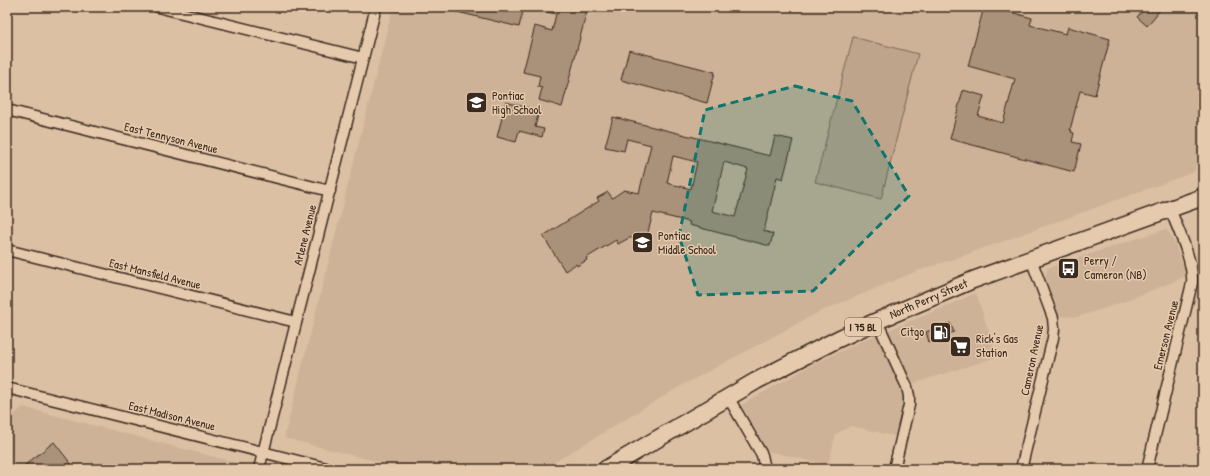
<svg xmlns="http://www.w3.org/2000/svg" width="1210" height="476" viewBox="0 0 1210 476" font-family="'Patrick Hand',sans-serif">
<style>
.built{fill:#cdb297}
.green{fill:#bea48b;stroke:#7c6754}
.building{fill:#aa917a;stroke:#3b2a1e;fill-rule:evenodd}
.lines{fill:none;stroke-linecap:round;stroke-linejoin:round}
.street-casing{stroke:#3b2a1e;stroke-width:13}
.primary-casing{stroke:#3b2a1e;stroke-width:19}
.street{stroke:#e6caad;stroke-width:10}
.primary{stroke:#e6caad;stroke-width:16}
.marked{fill:#0f766e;fill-opacity:0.2;stroke:#0f766e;stroke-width:3;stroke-dasharray:8 5;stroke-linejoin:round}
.labels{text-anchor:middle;stroke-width:3;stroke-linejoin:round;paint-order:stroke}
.shield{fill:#e6caad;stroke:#6e5a49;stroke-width:1}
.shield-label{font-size:11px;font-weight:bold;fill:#3b2a1e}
.poi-label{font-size:12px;fill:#3b2a1e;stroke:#e6caad;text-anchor:start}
.street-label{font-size:12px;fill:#3b2a1e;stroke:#e6caad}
</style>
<rect width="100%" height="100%" fill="#dcc0a4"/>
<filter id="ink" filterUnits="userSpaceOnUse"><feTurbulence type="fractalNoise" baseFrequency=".025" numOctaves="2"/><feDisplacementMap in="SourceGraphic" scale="8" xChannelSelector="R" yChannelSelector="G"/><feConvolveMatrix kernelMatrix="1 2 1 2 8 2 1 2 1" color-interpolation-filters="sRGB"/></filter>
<g filter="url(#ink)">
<g class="built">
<polygon points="393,7 1203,7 1203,137 1194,172 962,256 915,272 817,313 679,387 543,469 406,469 284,438"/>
<polygon points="1166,229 1172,237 1187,275 1175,281 1123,302 1078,317 1058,316 1045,275 1048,268"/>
<polygon points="976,293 997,357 912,384 898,437 851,426 836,434 828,465 767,451 741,405 810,366 866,339 928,314"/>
<polygon points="23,407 249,466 249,469 7,469 7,420"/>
</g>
<polygon class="green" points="853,37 918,54 881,199 815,182"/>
<g class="building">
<polygon points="449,7 524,7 519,27 449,10"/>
<polygon points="538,7 588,7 562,107 539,100 542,88 538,87 540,76 523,72 535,26 552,31 556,14 538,10"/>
<polygon points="984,7 992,7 1032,18 1030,25 1066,34 1068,27 1110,39 1095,95 1080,91 1070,130 1072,130 1071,132 1074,133 1072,142 1081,144 1074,172 950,139 963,90 984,96 978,116 1003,123 1015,79 968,66"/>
<polygon points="1146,7 1156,7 1160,10 1147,26 1137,17"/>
<polygon points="629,50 715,72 707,103 621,80"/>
<polygon points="506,102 539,111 535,127 544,129 542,137 519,131 516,142 497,137"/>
<path d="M613,117l157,39 5,-20 18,4 -10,39 -6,-2 -13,54 9,3 -3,12 -81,-21 1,-3 -37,-9 -7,27 -12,-2h-5l-11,6 -2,-4 -30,18 1,2 -10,6 -1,-2 -11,7 -22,-35 56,-35 -2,-3 11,-6 4,6 12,-8 15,3 12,-48 -24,-6 -3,12 -19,-4zM673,156l24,6 -6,27 -24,-6zM724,162l24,7 -13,48 -23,-6z"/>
<polygon points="950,323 954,332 929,342 926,332"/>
<polygon points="959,338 969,344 966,350 963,349 961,352 953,348"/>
<polygon points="54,442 75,469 20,469"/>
</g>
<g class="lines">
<defs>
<g id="street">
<polyline points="158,7 363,58"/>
<polyline points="7,110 330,191"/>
<polyline points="7,250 296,322"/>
<polyline points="877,321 907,387 909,396 909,405 894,469"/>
<polyline points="7,388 330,469"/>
<polyline points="728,397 762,455 765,469"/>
<polyline points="259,469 376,7"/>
<polyline points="1021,469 1053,338 1054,329 1053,318 1031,259"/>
<path d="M1147,469l45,-186c2,-20 -14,-54 -22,-74"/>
</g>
<g id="primary">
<path id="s1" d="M606,469l150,-88 82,-42 39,-18 96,-41 230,-83"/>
</g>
</defs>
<use href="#street" class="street-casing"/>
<use href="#primary" class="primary-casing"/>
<use href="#street" class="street"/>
<use href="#primary" class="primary"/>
</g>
</g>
<path class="marked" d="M795,86l57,15 57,95 -96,95 -115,4 -19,-59 26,-126z"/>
<defs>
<symbol id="school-square" viewBox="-11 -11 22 22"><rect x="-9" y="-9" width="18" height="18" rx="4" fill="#3b2a1e" stroke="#e6caad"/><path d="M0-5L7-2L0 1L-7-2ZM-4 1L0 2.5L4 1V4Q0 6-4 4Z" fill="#fff"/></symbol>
<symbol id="bus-square" viewBox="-11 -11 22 22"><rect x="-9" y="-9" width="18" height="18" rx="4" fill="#3b2a1e" stroke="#e6caad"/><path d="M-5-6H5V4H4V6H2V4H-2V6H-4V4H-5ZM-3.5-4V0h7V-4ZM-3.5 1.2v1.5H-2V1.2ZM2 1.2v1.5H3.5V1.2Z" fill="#fff"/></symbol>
<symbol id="fuel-square" viewBox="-11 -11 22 22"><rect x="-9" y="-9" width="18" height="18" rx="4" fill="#3b2a1e" stroke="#e6caad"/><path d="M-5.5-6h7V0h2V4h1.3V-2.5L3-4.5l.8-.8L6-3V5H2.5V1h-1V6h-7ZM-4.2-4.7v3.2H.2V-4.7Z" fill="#fff"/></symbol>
<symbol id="supermarket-square" viewBox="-11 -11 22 22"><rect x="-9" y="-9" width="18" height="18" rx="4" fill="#3b2a1e" stroke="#e6caad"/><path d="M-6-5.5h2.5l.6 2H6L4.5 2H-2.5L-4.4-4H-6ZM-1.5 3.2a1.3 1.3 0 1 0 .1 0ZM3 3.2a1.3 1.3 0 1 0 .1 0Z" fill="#fff"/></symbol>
</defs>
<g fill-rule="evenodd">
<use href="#school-square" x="464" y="90" width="25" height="25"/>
<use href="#school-square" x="630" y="230" width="25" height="25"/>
<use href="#bus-square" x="1056" y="256" width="25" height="25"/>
<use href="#fuel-square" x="928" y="320" width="25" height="25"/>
<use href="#supermarket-square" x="948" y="334" width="25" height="25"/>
</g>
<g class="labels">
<rect class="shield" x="845" y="318" width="36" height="18" rx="3"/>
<g class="shield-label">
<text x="863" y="331">I 75 BL</text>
</g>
<g class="poi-label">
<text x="492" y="100">Pontiac<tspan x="492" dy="14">High School</tspan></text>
<text x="658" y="240">Pontiac<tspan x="658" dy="14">Middle School</tspan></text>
<text x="1084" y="265">Perry /<tspan x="1084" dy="14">Cameron (NB)</tspan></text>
<text x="924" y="336" text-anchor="end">Citgo</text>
<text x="976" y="343">Rick's Gas<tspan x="976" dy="14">Station</tspan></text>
</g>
<g class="street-label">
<text transform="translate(171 138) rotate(14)" y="4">East Tennyson Avenue</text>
<text transform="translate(305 235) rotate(-76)" y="4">Arlene Avenue</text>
<text transform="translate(155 274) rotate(14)" y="4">East Mansfield Avenue</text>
<text dy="4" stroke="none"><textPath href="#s1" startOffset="365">North Perry Street</textPath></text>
<text transform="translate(1166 335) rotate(-76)" y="4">Emerson Avenue</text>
<text transform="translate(1032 360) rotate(-78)" y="4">Cameron Avenue</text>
<text transform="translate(172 416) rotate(14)" y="4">East Madison Avenue</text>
</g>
</g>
<rect width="1210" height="476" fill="none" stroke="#e6caad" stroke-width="24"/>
<rect x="12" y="12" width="1186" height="452" fill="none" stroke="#3b2a1e" stroke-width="1.5" filter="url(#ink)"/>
</svg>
